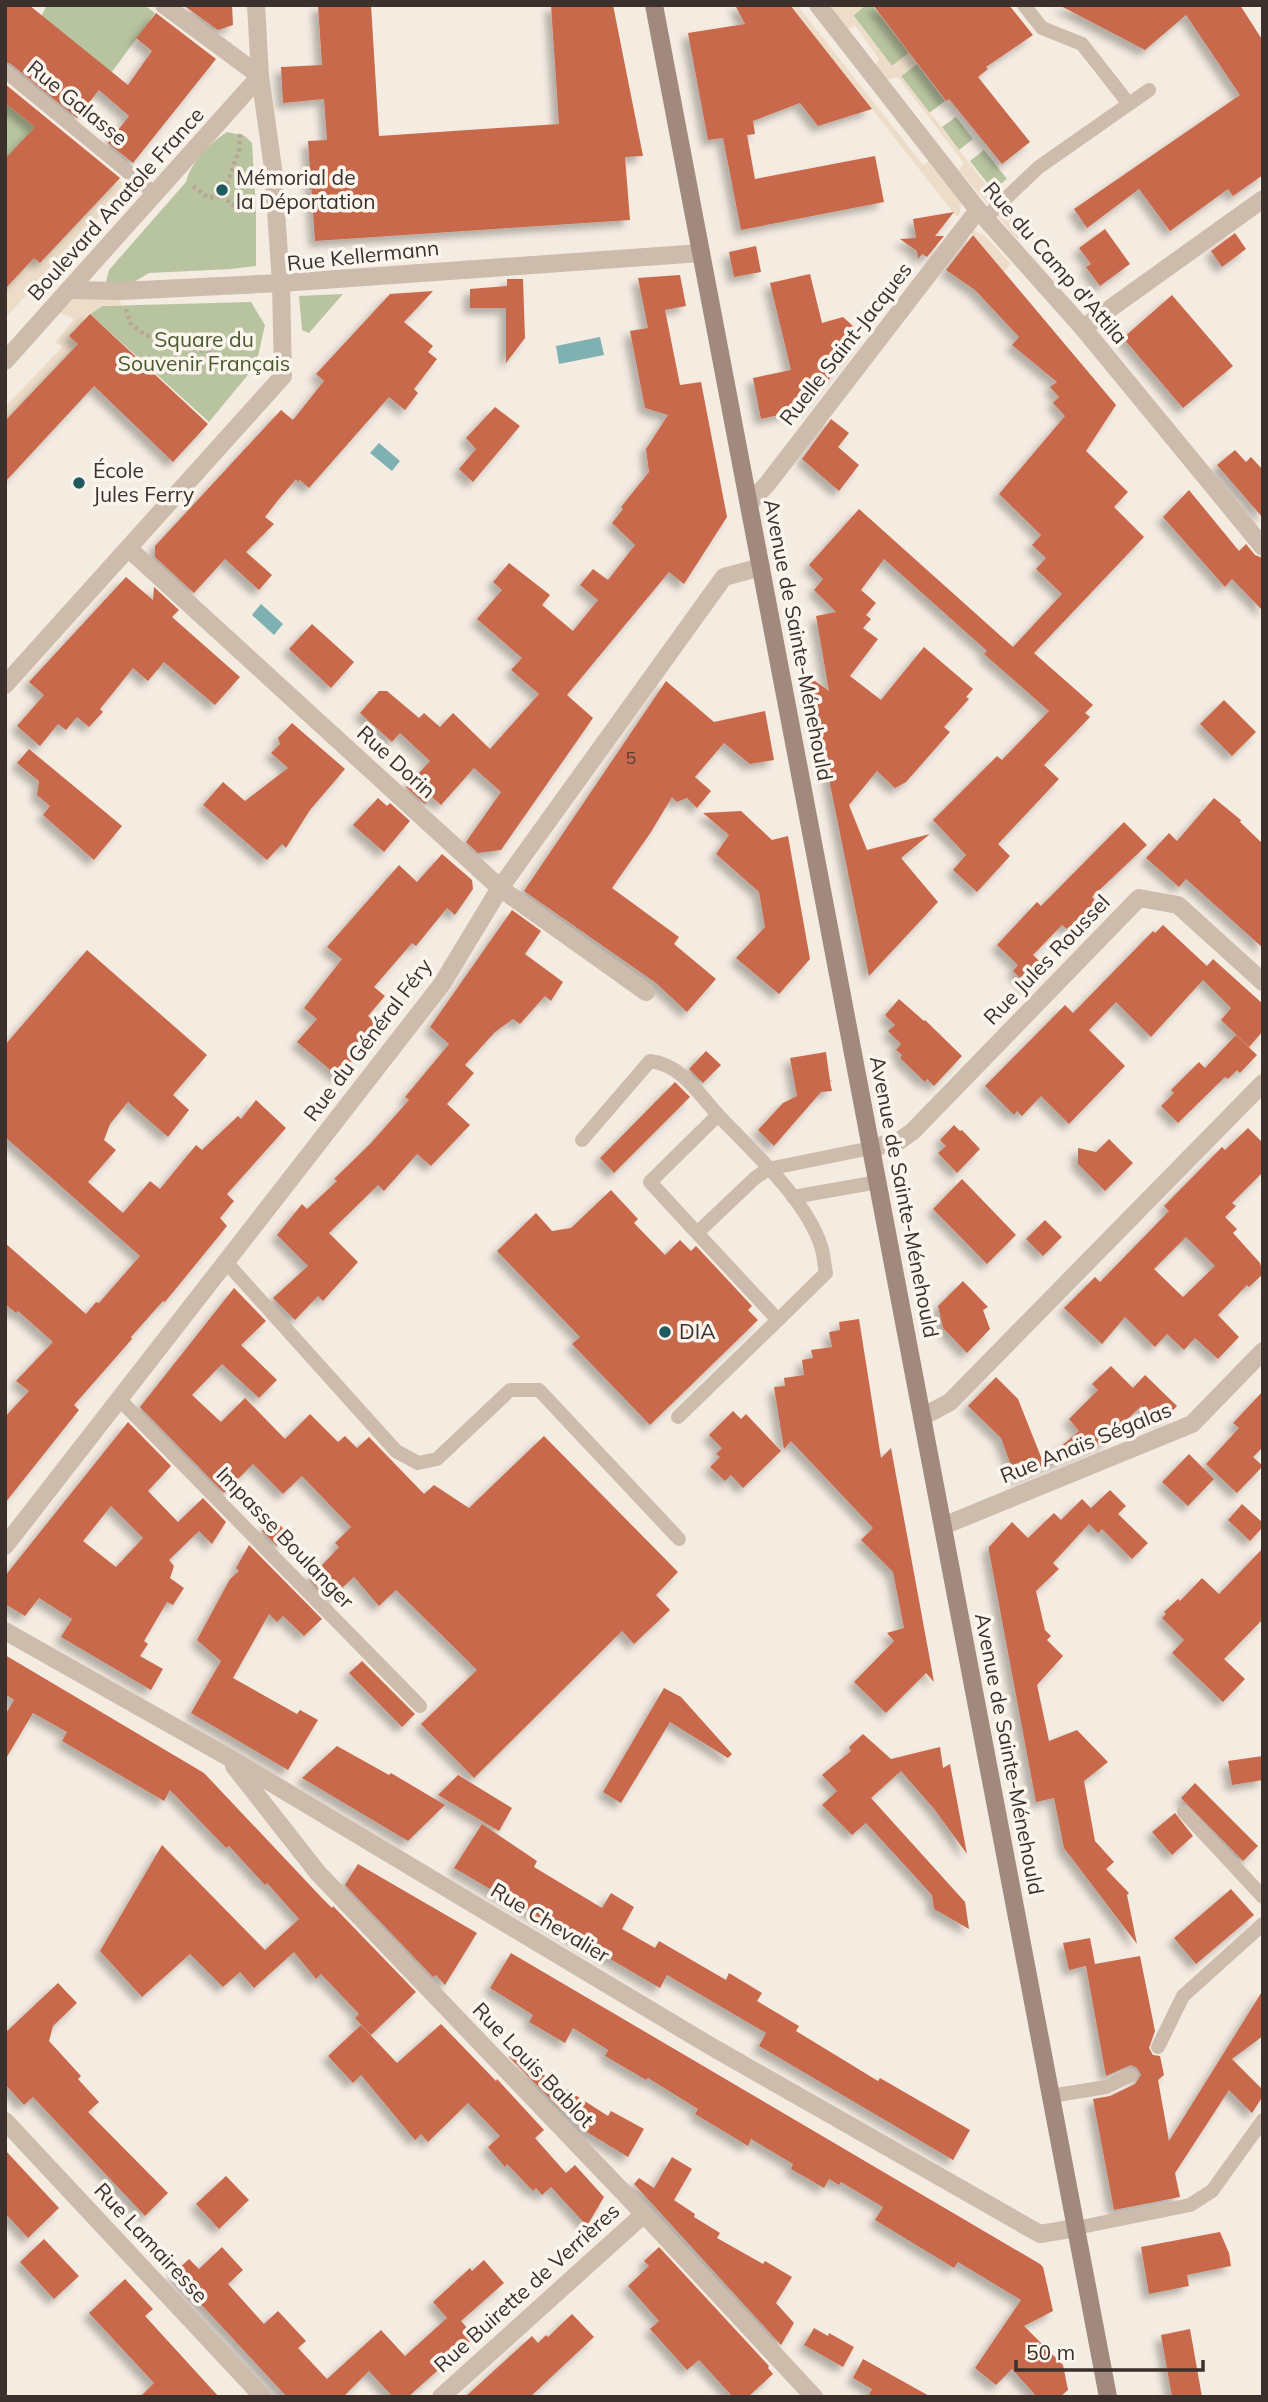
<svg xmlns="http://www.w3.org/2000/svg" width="1268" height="2402" viewBox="0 0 1268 2402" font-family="Mulish,sans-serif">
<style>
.green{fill:#b8c4a0}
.plaza{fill:#ecdcc8}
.water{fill:#7fb0b2}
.building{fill:#c8694b;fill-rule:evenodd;filter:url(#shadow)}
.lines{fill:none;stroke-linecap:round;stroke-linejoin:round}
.path{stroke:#b9a596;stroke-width:4.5;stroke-dasharray:3.5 3.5;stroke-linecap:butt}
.lane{stroke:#cdbbac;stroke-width:14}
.street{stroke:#cdbbac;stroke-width:18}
.secondary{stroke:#a18a7d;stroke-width:18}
.poi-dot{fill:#1f5a5e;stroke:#fbf5ee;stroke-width:2.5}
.labels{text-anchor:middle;stroke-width:7;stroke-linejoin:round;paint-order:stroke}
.number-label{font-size:18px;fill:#5e3e33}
.street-label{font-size:21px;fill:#3b302b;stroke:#fbf5ee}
.poi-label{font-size:21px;fill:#3b302b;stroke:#fbf5ee;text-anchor:start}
.park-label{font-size:21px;fill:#4a5a2e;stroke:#fbf5ee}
</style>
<defs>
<filter id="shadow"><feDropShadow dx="-6" dy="6" stdDeviation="3.5" flood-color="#0004"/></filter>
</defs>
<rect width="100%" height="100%" fill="#f4ebe1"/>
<g class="green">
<polygon points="47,5 144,5 155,13 109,76 40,19"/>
<polygon points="866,5 872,5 909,53 892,66 853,15"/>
<polygon points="917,64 945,101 929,113 901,76"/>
<polygon points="5,103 53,141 6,158"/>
<polygon points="956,117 973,139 959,150 942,127"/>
<path d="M227,132l18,4 7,7 4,68v55l-25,3 -82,4 -15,9 -22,2 -6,-2 3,-12 77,-88c5,-20 23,-38 41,-50z"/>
<polygon points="984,150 1007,179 993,190 970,161"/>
<polygon points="343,294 309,333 302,330 299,296"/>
<polygon points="251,302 265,325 256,365 209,422 90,314 102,306"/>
</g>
<g class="plaza">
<polygon points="790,5 797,5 923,165 930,160 962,198 959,216 956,216"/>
<polygon points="834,5 866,5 853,16 892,66 910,53 918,63 901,76 1024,233 1017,239 959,170 964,163 898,77 886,80 875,66 879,59 855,25 848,30 831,10"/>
<polygon points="119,179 126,188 5,318 5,289 31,254 40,263"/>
<polygon points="973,230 985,236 1011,264 1004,272 973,234 967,234"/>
<polygon points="73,293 119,294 121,305 102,306 90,314 70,336 78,344 5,422 5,407 63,346 55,343 74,319 58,312"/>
</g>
<g class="water">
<polygon points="600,337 604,355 559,364 556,346"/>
<polygon points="379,443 400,461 392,471 370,453"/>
<polygon points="261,604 283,624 274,635 252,615"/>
</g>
<g class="building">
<polygon points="5,5 29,5 128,85 152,51 136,38 156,13 216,59 133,163 108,143 129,116 99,90 77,118 11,64 5,62"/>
<polygon points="183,5 232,5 233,25 218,30"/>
<polygon points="318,5 371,5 379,136 559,124 551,5 613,5 643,156 625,157 630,220 315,241 308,141 327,140 324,99 283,103 281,67 322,65"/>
<polygon points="735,5 790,5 872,109 818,126 800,103 753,121 755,134 747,135 755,179 875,156 884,202 741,230 723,138 708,140 688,33 745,24"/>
<polygon points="873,5 1009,5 1033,35 986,67 988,69 978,77 1030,142 1002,164 949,99 946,101"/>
<polygon points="1059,5 1240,5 1263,41 1263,175 1233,196 1228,189 1170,231 1139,189 1087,228 1074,209 1240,95 1186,15 1145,50"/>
<polygon points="5,84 120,178 40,263 34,258 5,289 5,159 35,127 5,103"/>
<polygon points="954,212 935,236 944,236 927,257 922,254 918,259 917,251 900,239 916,238 913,219"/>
<polygon points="1105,229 1130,264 1100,286 1086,267 1091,264 1079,248"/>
<polygon points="1235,233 1246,249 1222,267 1211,251"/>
<polygon points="973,235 1116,405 1086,451 1128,492 1114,507 1144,537 1034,653 1093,705 1085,713 1090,717 1044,765 1059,779 998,844 1010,856 977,892 953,870 966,855 933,820 997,756 1002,760 1049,711 984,654 987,651 884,559 861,590 876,603 866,615 871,619 863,628 878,639 850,676 881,700 924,647 973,689 966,697 969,699 944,727 950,732 906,782 895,788 877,771 849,805 867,850 930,834 901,858 938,902 869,976 808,676 829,691 816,616 836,612 814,590 823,579 809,565 859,509 1013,647 1062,594 1036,569 1046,558 1032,545 1041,535 999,494 1065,416 1053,403 1059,397 1050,387 1057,382 1012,345 1019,337 975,290 946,270"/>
<polygon points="756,246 761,272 734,277 729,252"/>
<polygon points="810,274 822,323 843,317 863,335 806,409 761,419 753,378 791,370 770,283"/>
<polygon points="680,275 686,306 665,310 680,385 701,382 727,517 684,584 669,572 567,695 593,718 501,850 478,853 466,842 501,792 474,768 441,805 432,797 425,804 406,787 430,761 400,733 392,742 360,713 379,691 387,691 419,718 424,713 440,727 453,713 490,749 539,694 511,670 522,658 477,619 502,590 493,582 509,563 550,595 542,605 573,631 598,600 580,585 593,569 608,580 635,545 612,523 623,509 621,507 649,472 646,449 668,415 645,408 630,331 648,328 638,278"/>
<polygon points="507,279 523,279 525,338 506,363 506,302 506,308 470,308 470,289 507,286"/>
<polygon points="433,291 404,322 433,346 428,352 437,359 414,389 418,393 405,410 389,397 309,488 300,480 298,482 296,479 279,499 265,517 274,524 246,552 272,575 259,590 225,559 194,593 155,557 155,546 281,410 293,420 324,381 316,374 390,294"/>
<polygon points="1172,295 1233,366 1183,408 1123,338"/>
<polygon points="90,314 208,424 173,462 94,386 5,482 5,421 78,344 69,336"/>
<polygon points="495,407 520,426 473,482 459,469 476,449 466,438"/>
<polygon points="831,419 849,433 838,447 859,465 839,491 802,459"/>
<polygon points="1235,450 1246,462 1251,457 1263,470 1263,518 1217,465"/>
<polygon points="1189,490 1239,551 1246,544 1255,555 1263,558 1263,611 1232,579 1225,587 1163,517"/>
<polygon points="126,577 153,600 154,587 179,610 172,617 240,677 215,705 164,662 148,681 133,668 100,709 103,712 89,727 77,717 66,730 58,724 40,746 17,726 44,695 29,682"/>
<polygon points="312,624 354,662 331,688 289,649"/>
<polygon points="666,681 714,722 765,711 774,760 750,764 724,743 695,777 711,791 697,808 687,798 677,802 672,797 651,832 612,888 679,937 674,944 716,979 687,1012 656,983 524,891"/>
<polygon points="1224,700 1256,732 1232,756 1200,724"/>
<polygon points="292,723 345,769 310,810 286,848 282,844 267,860 203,805 223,782 245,801 288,768 271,753 280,744 278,738"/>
<polygon points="29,749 122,826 94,860 43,815 50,806 37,795 39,781 17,763"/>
<polygon points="378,798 387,806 390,803 410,821 384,852 353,825"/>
<polygon points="1214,798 1241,820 1240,822 1263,844 1263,948 1186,879 1179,887 1146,858 1169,833 1177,841"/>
<polygon points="741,811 772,840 788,836 810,959 779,994 736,958 765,927 759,892 716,854 729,835 703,813"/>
<polygon points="1124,822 1147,845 1092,897 1097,902 1068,930 1062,925 1033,955 1048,969 1029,987 1013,971 1018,965 997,945 1037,902 1041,906"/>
<polygon points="442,854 472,880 473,889 455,915 447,908 416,946 412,943 374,987 385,996 368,1016 377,1024 340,1078 297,1042 317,1019 304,1008 342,959 327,947 399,865 417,882"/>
<polygon points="512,910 541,931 525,954 563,982 551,1001 545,996 520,1024 513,1019 495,1032 465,1065 474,1073 447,1104 470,1125 431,1166 417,1154 384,1191 378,1185 329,1233 358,1262 323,1301 318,1296 295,1320 273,1298 308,1266 277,1235 302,1204 307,1209 337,1181 334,1179 370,1144 409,1100 405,1097 449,1044 430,1027"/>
<polygon points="1163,925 1207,966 1213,959 1263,1004 1263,1031 1249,1047 1221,1020 1231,1008 1203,980 1151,1037 1116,1002 1089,1030 1125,1066 1069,1124 1041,1096 1022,1116 1017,1111 1014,1115 985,1086 1065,1005 1073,1013 1153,931 1155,933"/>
<polygon points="87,950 207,1055 173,1095 189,1110 168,1137 128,1102 110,1124 104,1140 116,1150 88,1182 123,1213 150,1181 160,1189 196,1145 202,1150 238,1116 241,1119 256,1100 286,1128 227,1194 234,1201 220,1218 227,1226 165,1302 163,1301 131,1337 132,1339 74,1405 79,1410 5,1503 5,1417 29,1391 16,1381 53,1342 18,1311 16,1313 5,1304 5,1243 86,1314 96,1302 99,1303 140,1256 5,1137 5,1045"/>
<polygon points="899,999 924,1021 925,1020 962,1056 934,1086 927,1079 925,1082 900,1058 902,1055 896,1050 901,1044 888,1031 895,1025 885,1015"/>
<polygon points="1236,1035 1257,1055 1240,1073 1237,1070 1228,1079 1225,1077 1178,1123 1161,1106 1174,1093 1171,1090 1199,1062 1205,1068"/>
<polygon points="706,1051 721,1065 703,1083 689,1069"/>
<polygon points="826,1052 830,1081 833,1080 830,1082 832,1091 821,1092 774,1146 758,1130 783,1103 797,1096 790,1058"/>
<polygon points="675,1082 690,1097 614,1173 600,1158"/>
<polygon points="954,1125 960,1131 962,1130 980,1149 957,1173 938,1153 946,1146 940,1140"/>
<path d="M1248,1128l15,15v29l-31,31 4,3 -11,11 12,12 -4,4 27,30 3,11 -14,13 -2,-2 -29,30 21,22 -21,22 -23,-21 -11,12 -17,-16 -12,13 -30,-30 -23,27 -38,-36 31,-31 5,5 69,-71 -5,-5 58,-59 3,3zM1186,1237l29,29 -32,31 -29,-28z"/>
<polygon points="1109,1139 1133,1163 1105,1191 1078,1164 1078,1148 1096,1152"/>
<polygon points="962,1179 1016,1235 987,1264 933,1209"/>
<polygon points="611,1190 638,1219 634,1223 665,1255 680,1240 691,1251 696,1246 752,1306 748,1310 758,1320 650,1425 572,1344 580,1337 497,1251 536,1213 552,1231 571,1228"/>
<polygon points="1045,1220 1062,1237 1043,1256 1026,1239"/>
<polygon points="963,1281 988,1307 983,1310 990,1329 967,1353 943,1328 938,1306"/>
<polygon points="234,1288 266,1321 241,1345 277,1380 259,1398 222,1364 192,1395 221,1422 245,1398 285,1439 310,1414 338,1442 345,1436 357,1448 369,1437 424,1494 434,1485 469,1508 544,1436 678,1572 656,1595 670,1610 634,1644 622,1631 474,1778 421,1724 477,1670 396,1590 379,1606 354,1577 329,1600 309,1579 339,1547 335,1543 351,1527 302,1476 283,1494 253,1464 224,1493 140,1407"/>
<polygon points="859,1319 881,1458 891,1448 934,1682 926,1673 886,1713 854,1682 894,1641 887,1633 904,1628 893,1572 861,1540 873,1528 791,1441 784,1449 774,1387 785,1386 784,1378 804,1375 802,1360 813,1358 811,1350 832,1347 829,1332 840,1330 839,1322"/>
<polygon points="1111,1366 1133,1388 1145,1375 1177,1406 1167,1416 1156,1421 1141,1406 1104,1443 1016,1479 1001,1438 968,1406 996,1377 1018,1399 1043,1462 1079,1431 1069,1419 1098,1390 1092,1384"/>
<polygon points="1263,1391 1263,1447 1253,1457 1263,1466 1237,1493 1206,1464 1239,1428 1233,1423"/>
<polygon points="733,1411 741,1419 746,1414 781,1451 743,1488 731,1475 725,1481 710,1467 720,1457 716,1454 722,1448 709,1435"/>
<path d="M128,1422l43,44 -23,25 30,31 25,-24 23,24 -14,22 -13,-13 -30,29 5,6 -4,12 14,10 -11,17 -6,-3 -23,39 4,3 -8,12 23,13 -12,21 -90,-53 11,-18 -33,-21 -14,18 -20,-12v-28zM111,1506l32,32 -27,29 -33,-26z"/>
<polygon points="1189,1454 1214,1479 1188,1506 1162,1482"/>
<polygon points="1110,1490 1126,1506 1118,1514 1148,1543 1132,1559 1102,1529 1098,1533 1089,1524 1053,1563 1059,1569 1036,1591 1045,1630 1051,1636 1047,1640 1063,1656 1037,1685 1049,1741 1077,1730 1108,1762 1084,1781 1095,1841 1114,1862 1106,1869 1129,1893 1127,1895 1137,1944 1064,1848 1054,1798 1036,1802 989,1551 989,1547 1012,1522 1028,1538 1054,1513 1061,1520 1082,1499 1091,1508"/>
<polygon points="1242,1504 1263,1523 1263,1527 1250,1541 1228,1520"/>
<polygon points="274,1519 289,1534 277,1546 262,1531"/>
<polygon points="249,1545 322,1619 304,1636 283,1616 277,1622 269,1614 233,1678 297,1714 300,1710 318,1720 288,1770 191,1713 221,1661 197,1640 230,1579 239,1571 236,1568"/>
<polygon points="1263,1548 1263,1619 1224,1659 1245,1679 1223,1702 1172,1653 1184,1640 1162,1618 1166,1614 1164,1612 1178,1599 1180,1601 1202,1578 1219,1594"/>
<polygon points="5,1655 204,1773 322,1898 332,1908 333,1906 416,1992 371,2035 355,2018 359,2014 321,1974 316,1979 294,1952 254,1988 240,1972 223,1987 190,1954 142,1997 100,1951 162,1845 265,1950 299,1919 267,1883 265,1885 229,1846 226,1848 170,1790 164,1801 62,1741 67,1732 33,1713 5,1760 5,1715 14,1700 5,1694"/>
<polygon points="362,1661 415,1714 402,1727 349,1673"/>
<polygon points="664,1688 681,1697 732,1754 728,1758 670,1722 621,1803 603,1792"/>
<polygon points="863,1734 891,1759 940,1747 943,1768 950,1764 967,1854 935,1810 901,1771 871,1798 965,1902 969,1929 934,1909 932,1895 866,1823 852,1835 822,1805 837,1791 822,1775 851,1751 849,1747"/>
<polygon points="337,1746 389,1775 391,1773 445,1805 408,1841 302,1778"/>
<polygon points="1263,1756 1263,1780 1232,1785 1228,1761"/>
<polygon points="458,1775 512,1808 499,1831 438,1795"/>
<polygon points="1195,1783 1258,1846 1243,1861 1181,1798"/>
<polygon points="1175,1813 1193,1836 1172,1855 1152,1832"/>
<polygon points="482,1824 537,1861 534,1867 602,1908 611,1893 634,1907 622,1929 655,1948 659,1941 726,1980 729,1973 762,1993 757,2001 799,2026 796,2031 878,2081 880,2078 970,2130 953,2160 759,2046 766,2033 713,2002 667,1975 660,1988 454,1868"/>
<polygon points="358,1864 477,1933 445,1985 436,1975 433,1977 345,1885"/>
<polygon points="1231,1889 1254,1915 1196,1964 1174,1938"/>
<polygon points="1090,1938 1095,1964 1140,1956 1155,2031 1149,2048 1153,2055 1160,2056 1164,2075 1158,2080 1169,2141 1263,1990 1263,2036 1232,2059 1263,2090 1263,2096 1252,2113 1229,2090 1175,2173 1180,2197 1114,2210 1093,2099 1110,2096 1135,2084 1141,2075 1137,2068 1131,2065 1106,2076 1086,1966 1069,1970 1063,1943"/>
<polygon points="511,1953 1040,2264 1043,2267 1053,2311 1024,2326 1063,2365 1068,2390 1060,2397 1037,2397 1012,2369 996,2385 975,2368 1021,2300 958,2262 954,2268 875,2220 883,2207 841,2182 839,2185 829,2179 824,2188 791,2169 793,2164 751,2139 748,2146 695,2114 698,2109 648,2078 646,2080 605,2056 608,2050 573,2028 565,2043 529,2022 533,2015 490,1988"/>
<polygon points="58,1983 77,2003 53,2026 49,2041 81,2076 78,2079 99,2102 88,2112 168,2193 145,2216 33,2097 24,2105 5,2084 5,2033"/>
<polygon points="441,2024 496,2081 497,2079 544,2130 535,2138 566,2173 575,2165 604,2197 587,2226 551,2187 542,2195 536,2188 533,2191 507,2164 505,2167 488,2147 500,2136 468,2103 428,2142 421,2134 415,2140 361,2075 353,2083 328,2056 361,2025 397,2063"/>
<polygon points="511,2054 608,2116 611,2111 644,2129 628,2157 582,2129 565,2110 563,2112 509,2057"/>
<polygon points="5,2150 59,2208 28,2238 5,2213"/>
<polygon points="672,2157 692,2169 674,2200 695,2214 694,2217 720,2233 717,2238 763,2264 765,2261 792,2277 776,2303 794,2323 781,2345 634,2184 639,2178 654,2188"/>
<polygon points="226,2176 249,2200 219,2229 196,2204"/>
<polygon points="1220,2232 1229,2253 1231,2266 1187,2275 1189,2286 1149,2294 1141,2247"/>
<polygon points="44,2239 79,2276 54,2299 20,2262"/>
<polygon points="222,2247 243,2270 228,2284 264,2324 278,2311 306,2341 298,2348 327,2379 381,2330 405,2356 447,2318 433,2302 470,2268 472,2271 484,2260 504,2283 461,2321 475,2337 408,2397 393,2397 369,2371 343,2397 287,2397 173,2274 189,2259 199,2269"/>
<polygon points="659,2247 769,2366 768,2368 773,2374 748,2397 733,2397 699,2360 687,2370 650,2329 659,2321 628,2286 649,2266 644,2261"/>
<polygon points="125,2279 153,2309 145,2316 219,2397 140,2397 154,2383 89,2313"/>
<polygon points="572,2314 594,2337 530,2397 465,2397 532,2336 538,2343 546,2335 548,2337"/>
<polygon points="814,2328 828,2336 829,2333 854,2347 843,2367 804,2345"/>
<polygon points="1190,2329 1202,2397 1172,2397 1161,2335"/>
<polygon points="863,2359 931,2397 868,2397 872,2389 853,2378"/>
</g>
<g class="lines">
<g class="path">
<polyline points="240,134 239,150 223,195 232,205 250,207"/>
<polyline points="193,186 209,198 223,195"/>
<polyline points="126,309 130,323 145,335 215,354"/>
</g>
<g class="lane">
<polyline points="1024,5 1042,28 1082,44 1129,104"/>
<polyline points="5,71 155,194"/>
<polyline points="985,218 1039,167 1149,90"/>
<path d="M582,1140l68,-79c32,4 47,31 68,54"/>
<polyline points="793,1197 878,1182"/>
<path d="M697,1233l-47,-51 68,-67c34,36 88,84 103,131 3,8 3,18 5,27l-48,47 -81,-87 58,-55 13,-9 103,-21"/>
<polyline points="226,1262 396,1451 418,1463 437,1459 510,1390 539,1390 679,1539"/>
<polyline points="119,1399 420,1706"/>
<polyline points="678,1417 778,1320"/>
<polyline points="1184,1812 1263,1897"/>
<polyline points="1158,2047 1183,1996 1263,1924"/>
<polyline points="1051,2096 1106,2087 1131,2075"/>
<polyline points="1076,2228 1190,2205 1212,2191 1263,2120"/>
</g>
<g class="street">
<polyline points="164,5 260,76"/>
<polyline points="818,5 978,210 1083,328 1263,547"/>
<polyline points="70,290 121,291 281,283 701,253"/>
<polyline points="1083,328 1263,199"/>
<polyline points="5,361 260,76"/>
<polyline points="749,504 768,483 978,210"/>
<polyline points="129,549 500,888 646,992"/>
<polyline points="5,685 283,376 281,283 273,168 260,76 256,5"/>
<polyline points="871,1148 899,1141 913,1131 1139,898 1178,905 1263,982"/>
<polyline points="922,1417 950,1402 1263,1083"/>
<polyline points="943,1526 1192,1424 1263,1351"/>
<polyline points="5,1546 442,984 500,888 724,577 761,567"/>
<polyline points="5,1631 228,1757 707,2044 1040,2234 1076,2228"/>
<polyline points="234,1766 318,1873 644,2214 814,2397"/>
<polyline points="5,2121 263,2397"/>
<polyline points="441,2397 644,2214"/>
</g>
<polyline class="secondary" points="654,5 1108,2397"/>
</g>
<g class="poi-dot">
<circle cx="222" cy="190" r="7"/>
<circle cx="79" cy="483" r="7"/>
<circle cx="665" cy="1332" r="7"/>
</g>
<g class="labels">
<g class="number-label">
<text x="631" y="764">5</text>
</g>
<g class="street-label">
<text transform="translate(77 103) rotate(39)" y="7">Rue Galasse</text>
<text transform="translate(116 204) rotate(-48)" y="7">Boulevard Anatole France</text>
<text transform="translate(363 256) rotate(-6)" y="7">Rue Kellermann</text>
<text transform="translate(1055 263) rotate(49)" y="7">Rue du Camp d'Attila</text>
<text transform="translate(846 344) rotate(-52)" y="7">Ruelle Saint-Jacques</text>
<text transform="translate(798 640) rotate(79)" y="7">Avenue de Sainte-Ménehould</text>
<text transform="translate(396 762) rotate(42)" y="7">Rue Dorin</text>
<text transform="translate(1047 960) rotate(-46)" y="7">Rue Jules Roussel</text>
<text transform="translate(368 1040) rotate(-53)" y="7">Rue du Général Féry</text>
<text transform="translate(904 1197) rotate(79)" y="7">Avenue de Sainte-Ménehould</text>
<text transform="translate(1086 1443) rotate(-22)" y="7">Rue Anaïs Ségalas</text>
<text transform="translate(285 1538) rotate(46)" y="7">Impasse Boulanger</text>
<text transform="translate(1009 1754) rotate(79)" y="7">Avenue de Sainte-Ménehould</text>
<text transform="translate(550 1923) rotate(31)" y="7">Rue Chevalier</text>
<text transform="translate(533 2065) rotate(46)" y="7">Rue Louis Bablot</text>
<text transform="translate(151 2243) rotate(47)" y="7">Rue Lamairesse</text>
<text transform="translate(527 2288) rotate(-42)" y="7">Rue Buirette de Verrières</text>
</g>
<g class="poi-label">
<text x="236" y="185">Mémorial de<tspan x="236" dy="24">la Déportation</tspan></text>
<text x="93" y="478">École<tspan x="93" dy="24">Jules Ferry</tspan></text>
<text x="679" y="1339">DIA</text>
</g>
<g class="park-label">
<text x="204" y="347">Square du<tspan x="204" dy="24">Souvenir Français</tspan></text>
</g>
</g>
<rect width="1268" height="2402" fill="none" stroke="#3b302b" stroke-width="14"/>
<path d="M1016 2360v10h187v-10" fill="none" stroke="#3b302b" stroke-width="3.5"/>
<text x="1026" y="2360" font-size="21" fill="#3b302b" stroke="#fbf5ee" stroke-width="5" paint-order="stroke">50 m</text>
</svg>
